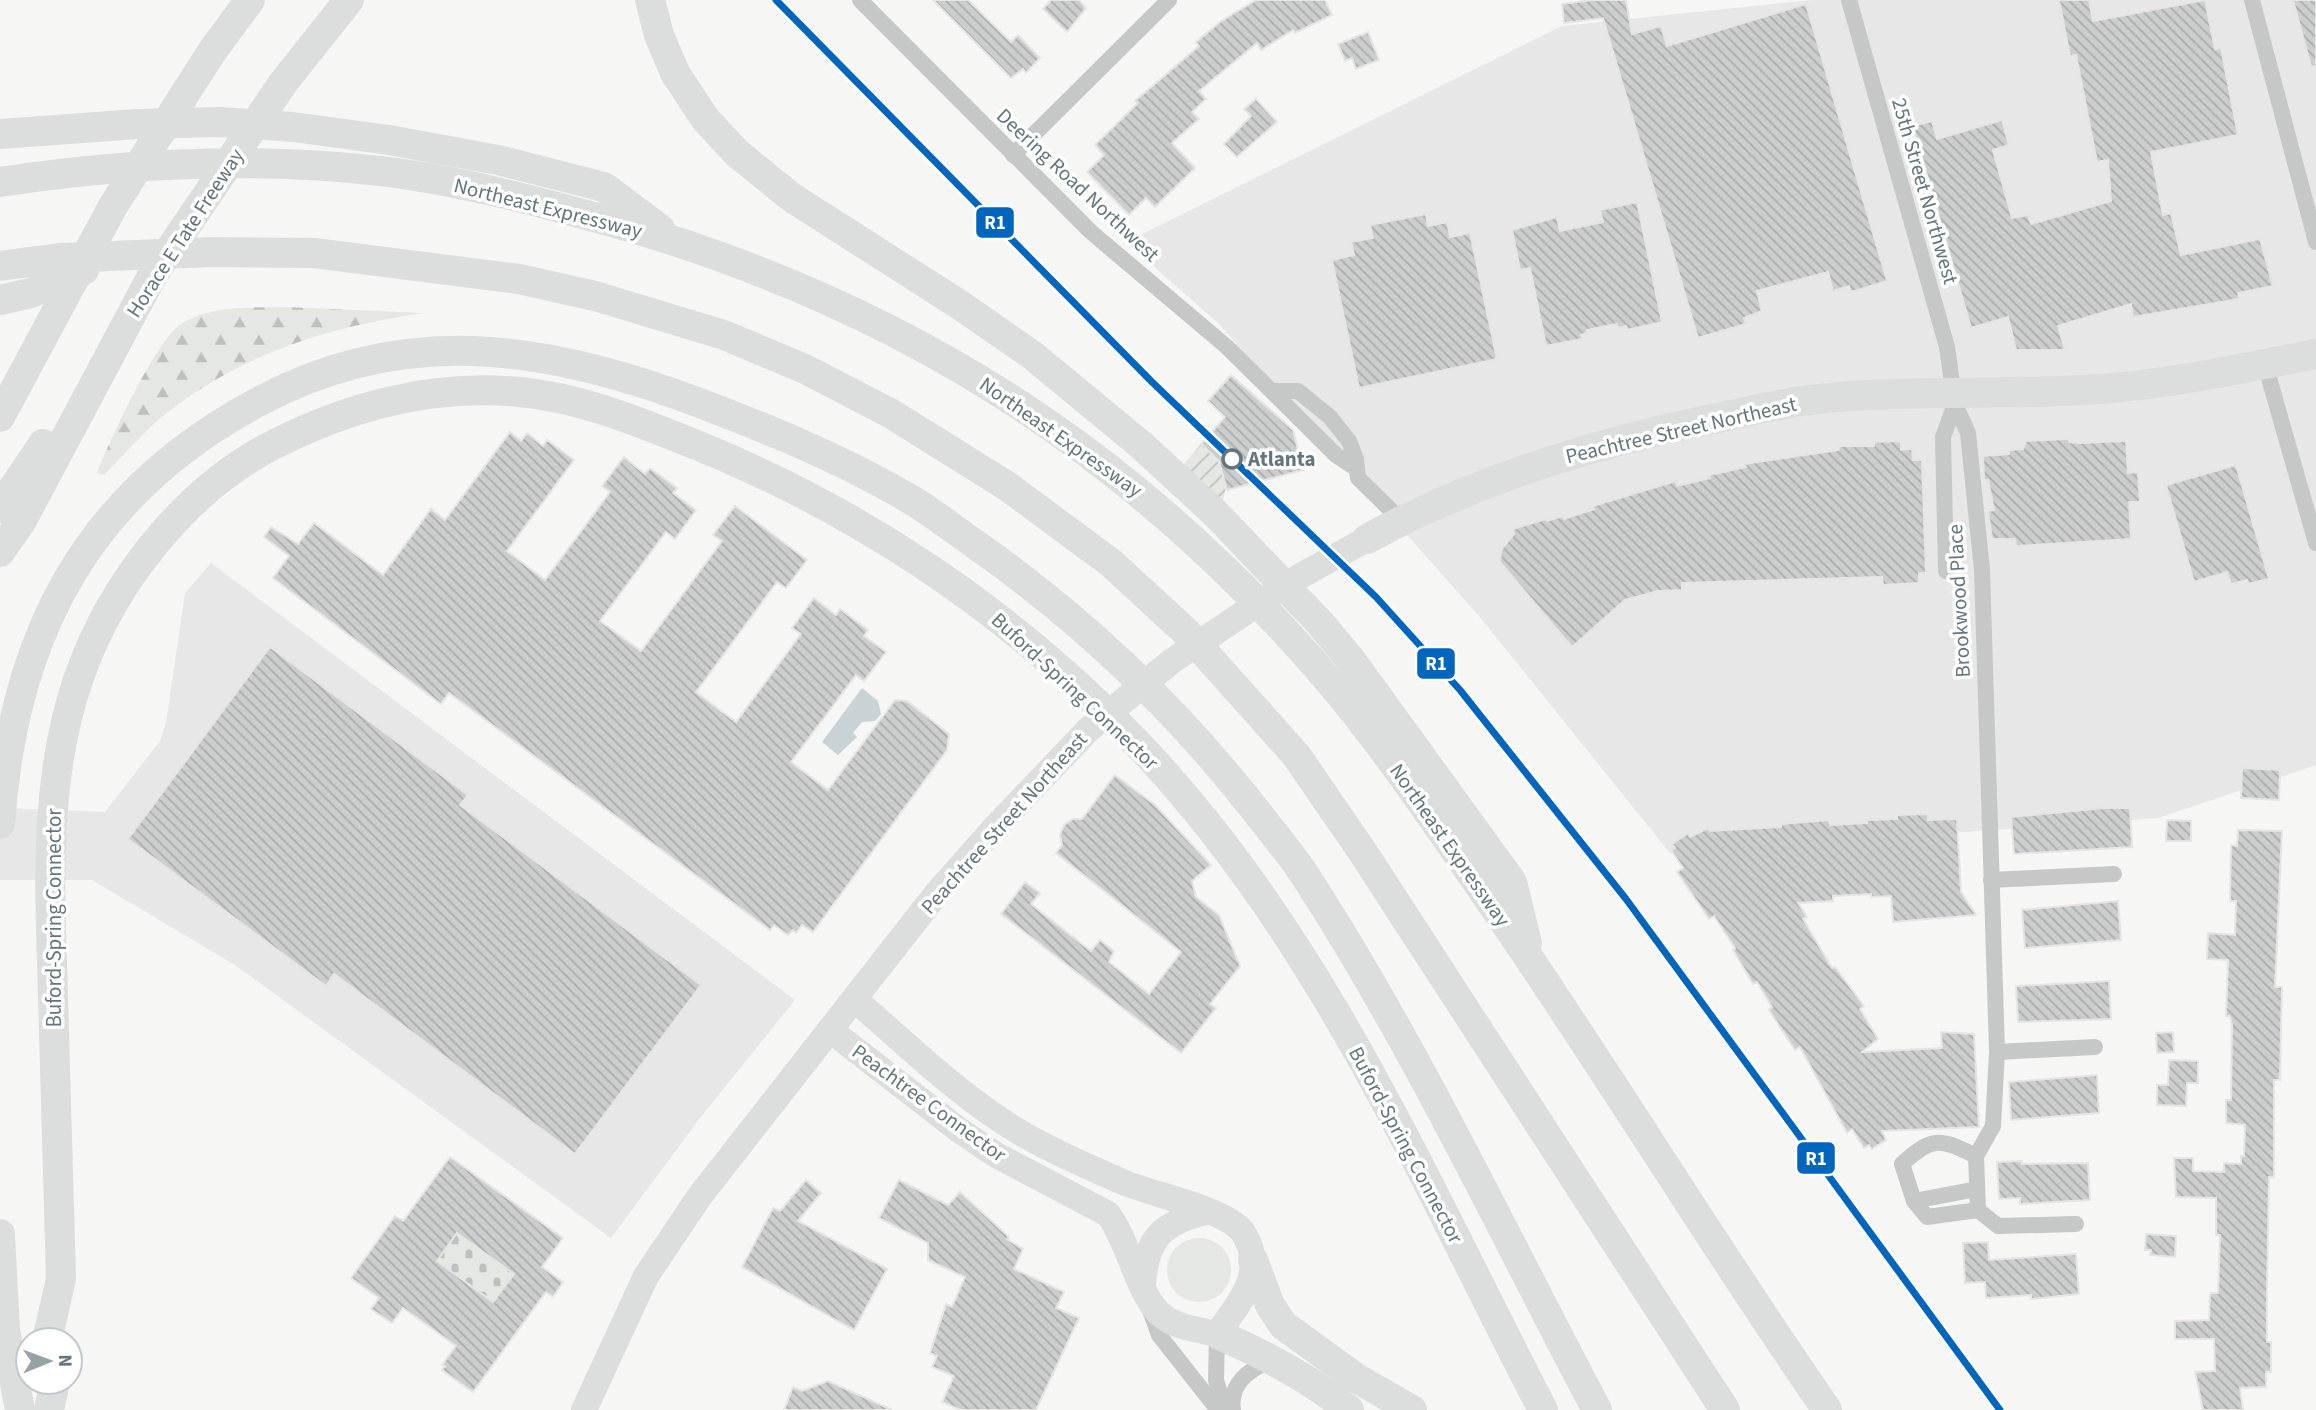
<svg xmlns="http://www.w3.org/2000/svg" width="2316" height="1410" viewBox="0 0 2316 1410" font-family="'Source Sans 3',sans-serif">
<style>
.built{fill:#e6e7e6}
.green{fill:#e5e7e2}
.forest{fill:url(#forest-firs)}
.cemetery{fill:url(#cemetery-stones)}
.garden{fill:url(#garden-furrows)}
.water{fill:#c9d2d4}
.building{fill:url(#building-back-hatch);stroke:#e5e5e4;stroke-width:2;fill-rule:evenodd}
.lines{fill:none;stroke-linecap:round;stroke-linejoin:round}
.street{stroke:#c6c8c8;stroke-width:16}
.primary{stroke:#dcdddd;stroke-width:26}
.highway{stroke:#dcdddd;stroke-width:30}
.rail-1-casing{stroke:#fff;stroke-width:12}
.rail-1{stroke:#0065bd;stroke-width:7}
.stop-dot{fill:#fff;stroke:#64757c;stroke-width:3.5}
.labels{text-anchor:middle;stroke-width:7;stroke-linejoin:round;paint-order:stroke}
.street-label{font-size:21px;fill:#64757c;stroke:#fff}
.stop-label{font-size:21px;font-weight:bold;fill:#64757c;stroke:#fff;text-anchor:start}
.line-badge{stroke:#fff;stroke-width:2.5}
.badge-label{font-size:19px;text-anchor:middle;font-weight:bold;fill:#fff}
</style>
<defs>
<pattern id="forest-firs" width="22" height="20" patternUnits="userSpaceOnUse" patternTransform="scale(1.75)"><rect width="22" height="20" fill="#e5e7e2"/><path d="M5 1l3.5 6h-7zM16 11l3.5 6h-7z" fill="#bdc0bc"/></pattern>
<pattern id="cemetery-stones" width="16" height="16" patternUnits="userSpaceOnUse" patternTransform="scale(1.75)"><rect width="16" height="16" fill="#e5e7e2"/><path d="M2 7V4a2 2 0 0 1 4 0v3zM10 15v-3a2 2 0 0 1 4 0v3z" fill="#bdc0bc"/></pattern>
<pattern id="garden-furrows" width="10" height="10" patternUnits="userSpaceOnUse" patternTransform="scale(1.75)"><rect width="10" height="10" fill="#e5e7e2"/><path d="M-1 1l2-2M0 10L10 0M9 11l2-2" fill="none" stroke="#bdc0bc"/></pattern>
<pattern id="building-back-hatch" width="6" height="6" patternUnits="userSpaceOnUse" patternTransform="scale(1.75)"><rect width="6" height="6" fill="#cccece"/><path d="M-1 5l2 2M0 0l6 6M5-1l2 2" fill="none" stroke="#a9acac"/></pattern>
</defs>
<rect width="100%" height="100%" fill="#f6f6f5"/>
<g class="built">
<polygon points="1812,0 2316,0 2316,765 2158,818 1670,853 1479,616 1336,455 1218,323 1126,242 1562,26"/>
<polygon points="211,563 795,1000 700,1118 611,1238 235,965 92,880 0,880 0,808 105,812 160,741 166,723 185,593"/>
</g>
<circle class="green" cx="1199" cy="1270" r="32"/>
<path class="forest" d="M286,307l137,6c-98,15 -180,40 -259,102 -22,18 -41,41 -60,60l-7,-2c12,-31 58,-132 84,-149 30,-19 71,-16 105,-17z"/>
<polygon class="cemetery" points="457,1233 514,1274 493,1302 437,1261"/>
<path class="garden" d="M1201,444c21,19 31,34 20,61l-41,-36z"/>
<polygon class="water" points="862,688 878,701 881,714 875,721 862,722 853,733 857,737 838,755 822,742"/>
<g class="building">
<polygon points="933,0 968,0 1011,42 1018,35 1040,58 1026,73 1023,69 1011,78"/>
<polygon points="1051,0 1079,0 1086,8 1067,32 1043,9"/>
<polygon points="1256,0 1325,0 1332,15 1295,33 1293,30 1261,50 1257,43 1199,91 1206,99 1192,112 1199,119 1172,143 1195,168 1155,207 1146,198 1129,215 1087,172 1104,155 1095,145 1138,103 1135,101 1199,46 1196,42 1220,22"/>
<polygon points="1592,0 1626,0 1632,34 1661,26 1667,46 1806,4 1887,281 1851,292 1849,286 1833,291 1828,272 1757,291 1762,311 1744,318 1746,324 1698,338 1603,18 1564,23 1562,4"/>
<polygon points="2059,0 2089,0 2093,21 2205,0 2215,49 2221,48 2238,135 2151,152 2163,215 2171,213 2181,255 2260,239 2273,286 2238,293 2239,299 2133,317 2131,304 2058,326 2065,350 2016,350 2008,317 1971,328 1913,126 1932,121 1937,139 2002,120 2009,145 1993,150 2012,218 2028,215 2031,224 2111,201 2108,160 2097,162 2076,55 2070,56"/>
<polygon points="2293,0 2316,0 2316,66 2311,66"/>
<polygon points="1368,32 1379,60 1356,69 1352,58 1345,61 1338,44"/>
<polygon points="1256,99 1277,122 1237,157 1224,144 1251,116 1244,109"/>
<polygon points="1637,202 1662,322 1627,330 1626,326 1618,328 1617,324 1587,330 1587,333 1581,335 1582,339 1546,346 1530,268 1520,270 1512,230 1557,217 1560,231 1603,222 1600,210"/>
<polygon points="1426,214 1428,226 1447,222 1450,237 1470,233 1497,359 1359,388 1332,260 1354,255 1351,242 1373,238 1370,225"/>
<polygon points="1231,375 1293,430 1303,470 1227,490 1219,461 1201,444 1225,417 1208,401"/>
<polygon points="510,432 521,441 527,433 543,446 547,440 574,460 507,551 545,580 610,492 602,486 624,457 645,474 650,468 677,488 673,493 696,510 675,539 666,532 600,621 641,651 722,541 713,535 735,506 807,560 786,588 777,582 696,692 736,722 801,634 792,628 814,598 836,615 840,609 868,630 864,636 886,652 864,681 856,675 791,762 828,790 895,700 907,701 949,734 947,750 813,932 802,925 796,933 793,930 788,935 774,925 770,930 449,693 441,704 273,578 289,556 264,537 271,527 298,544 314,523 383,575 431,509 445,520"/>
<polygon points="2068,439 2069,442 2079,443 2126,441 2128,473 2138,472 2140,502 2129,502 2131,539 2016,546 2015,539 1992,539 1988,511 1994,510 1988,480 1984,480 1983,456 2009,454 2009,450 2023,449 2026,441"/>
<polygon points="1901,441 1901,450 1912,449 1913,460 1922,460 1926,573 1919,573 1919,583 1883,585 1882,577 1682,583 1682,590 1658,591 1625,600 1572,647 1500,562 1501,550 1514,534 1513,529 1546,519 1547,521 1563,516 1564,519 1594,509 1593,506 1676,481 1677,486 1710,478 1709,475 1746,467 1744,464 1839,450 1839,446 1874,446 1874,442"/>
<polygon points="2236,465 2269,579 2248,584 2247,580 2231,584 2227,572 2194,582 2166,485"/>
<polygon points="270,647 468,795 460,805 701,985 575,1154 334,974 326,986 128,839"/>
<polygon points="2242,768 2280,770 2279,800 2241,798"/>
<polygon points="1115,775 1155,805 1211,865 1192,881 1196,897 1219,915 1240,966 1210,1004 1216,1008 1181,1053 1001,914 1025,882 1040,893 1031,904 1091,951 1100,940 1114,951 1109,962 1149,994 1181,952 1056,853 1062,845 1060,835 1064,825 1073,819 1082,819"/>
<polygon points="2105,808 2130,808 2132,847 2014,854 2011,817"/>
<polygon points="1928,814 1928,820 1957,819 1961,892 1976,915 1893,922 1891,896 1871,897 1871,894 1833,896 1833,901 1798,903 1807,917 1803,919 1832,968 1835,967 1864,1006 1860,1009 1878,1039 1862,1052 1942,1048 1941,1032 1974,1034 1979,1127 1882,1131 1886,1140 1872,1149 1869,1145 1864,1148 1852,1129 1847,1133 1800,1047 1795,1050 1769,1010 1772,1007 1757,982 1753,984 1733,950 1735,948 1714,916 1709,919 1677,872 1683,868 1671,850 1675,848 1672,844 1688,833 1690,837 1708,828 1710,831 1781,827 1781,824 1829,820 1830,825 1867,823 1867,820 1897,819 1897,815"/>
<polygon points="2167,820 2191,821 2191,841 2166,841"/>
<polygon points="2238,830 2282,831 2275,987 2282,987 2280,1080 2274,1080 2274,1177 2269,1177 2267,1292 2267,1342 2271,1342 2271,1372 2266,1372 2266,1387 2240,1388 2243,1410 2203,1410 2195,1372 2215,1371 2214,1339 2175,1339 2175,1321 2209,1320 2210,1293 2218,1293 2220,1235 2216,1235 2216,1198 2176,1197 2174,1158 2193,1158 2193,1171 2224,1172 2224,1163 2241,1164 2241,1156 2244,1156 2245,1125 2226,1123 2226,1100 2231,1100 2232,1025 2230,1016 2226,1016 2228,960 2207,959 2208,933 2235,935 2236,901 2230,901 2231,845 2237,846"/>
<polygon points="2118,901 2121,940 2025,948 2022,910"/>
<polygon points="2109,981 2111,1019 2018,1022 2016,986"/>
<polygon points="2173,1032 2174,1052 2157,1053 2156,1033"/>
<polygon points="2169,1060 2198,1061 2198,1083 2187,1083 2186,1106 2157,1105 2157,1085 2168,1085"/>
<polygon points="2097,1075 2099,1113 2011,1120 2009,1082"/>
<path d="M450,1157l113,81 -21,29 21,15 -10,15 -7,-5 -73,100 -31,-22 3,-4 -3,-1 14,-19 -53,-38 -11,15 -21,-14 8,-11 -28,-20 44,-62 8,5zM457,1233l57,41 -21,28 -56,-41z"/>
<polygon points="2022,1161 2022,1164 2088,1163 2090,1200 2020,1204 2020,1198 1999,1199 1997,1162"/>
<polygon points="806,1180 821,1193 798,1221 887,1269 854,1330 742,1267 773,1208 780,1211"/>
<polygon points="899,1180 948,1205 960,1192 1009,1237 1007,1239 1023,1249 1014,1269 1064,1292 1056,1308 1079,1318 1036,1410 961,1410 942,1402 954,1376 932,1367 937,1356 930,1353 946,1304 952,1307 965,1277 928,1260 928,1243 879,1218"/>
<polygon points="2146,1234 2176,1236 2175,1257 2150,1255 2151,1250 2145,1250"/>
<polygon points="1988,1242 1989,1260 2076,1254 2079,1294 2031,1299 2031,1295 1986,1298 1985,1282 1965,1283 1963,1243"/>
<polygon points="828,1381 892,1410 784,1410 793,1387 802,1391"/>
</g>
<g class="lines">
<g class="street">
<polyline points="860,0 1091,232 1227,347 1336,455 1357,469"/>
<polyline points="1849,0 1947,347 1955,404 1968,433 1982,570 1997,1052 1993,1126 1976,1156 1978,1210 1927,1217 1914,1201 1977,1189"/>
<polyline points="2252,0 2316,242"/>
<polyline points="1013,155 1169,0"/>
<polyline points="2265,364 2316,543"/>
<polyline points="1275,391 1298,391 1330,417 1349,441 1356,459 1358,478 1401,520"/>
<polyline points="1946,571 1943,437 1955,404"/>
<polyline points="1991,880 2114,874"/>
<polyline points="1997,1052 2095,1047"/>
<path d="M1914,1201l-12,-37c31,-28 38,-26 74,-8"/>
<polyline points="1978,1210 1998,1226 2076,1224"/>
<polyline points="1150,1310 1159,1335 1218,1410"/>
<polyline points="1217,1334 1216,1380 1225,1410"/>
<path d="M1233,1410c-4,-28 17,-40 39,-51"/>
</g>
<g class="primary">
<path d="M830,1030l129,100 37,25 112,59c22,29 31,87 57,104 15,10 35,12 52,16 21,-30 51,-61 27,-100 -15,-25 -92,-39 -121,-52 -41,-18 -86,-37 -124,-63 -51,-34 -97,-79 -144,-119"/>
<path d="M1143,1284c3,-46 19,-61 63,-72"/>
<polyline points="584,1410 646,1276 699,1197 937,893 991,832 1088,730 1172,661 1295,579 1367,539"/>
</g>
<g class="highway">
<polyline points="650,0 659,35 675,73 706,120 737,153 791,197 960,305 1032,355 1140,444 1216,514 1320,623 1351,660 1512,882 1527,943"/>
<polyline points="0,134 137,124 221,122 293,127 389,140 498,160 604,187 660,229"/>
<path d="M0,182c124,-19 255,-25 380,-11 78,9 156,30 232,51 292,83 522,230 719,461 61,73 114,153 168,231 112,163 215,333 328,496"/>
<polyline points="0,266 60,258 212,252 314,253 519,279 595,296 724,335 805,369 890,413 1007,486 1111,563 1186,632 1296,755 1362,851 1725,1410"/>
<polyline points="0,300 31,293 84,270"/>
<polyline points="0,417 113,206 213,50 250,0"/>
<polyline points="0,508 43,444"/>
<path d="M1367,539c109,-60 239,-99 360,-123 28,-6 56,-13 83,-16 100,-12 202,-3 302,-12 69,-6 136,-21 204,-34"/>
<polyline points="0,552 21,522 152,276 283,83 349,0"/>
<path d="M0,824c13,-190 88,-332 260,-423 147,-78 289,-55 437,1 71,27 140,55 206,93 24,13 46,31 69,47 109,76 202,164 284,269 17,22 35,43 50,66 110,170 196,354 291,533"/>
<polyline points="0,1234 5,1330 20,1410"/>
<polyline points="1253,1260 1270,1305 1283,1325 1356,1378 1412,1410"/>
<path d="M1217,1334c47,20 92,44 132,76"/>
<path d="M47,1340l14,-61c-2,-95 -5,-189 -8,-283 -3,-107 -10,-216 26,-319 33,-94 106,-187 194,-232 76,-39 161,-61 247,-53 53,5 104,24 154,44 181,70 342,178 475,320 175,188 277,429 394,654"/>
<polyline points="49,1410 55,1382"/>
</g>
<defs>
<polyline id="rail-1" points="776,0 1152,382 1376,597 1460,690 1626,899 2000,1410"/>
</defs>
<use href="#rail-1" class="rail-1-casing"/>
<use href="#rail-1" class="rail-1"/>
</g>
<circle class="stop-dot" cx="1232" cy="459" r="9"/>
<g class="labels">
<g class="street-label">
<text transform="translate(1078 185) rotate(43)" y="7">Deering Road Northwest</text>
<text transform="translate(1925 191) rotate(74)" y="7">25th Street Northwest</text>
<text transform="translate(548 208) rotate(14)" y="7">Northeast Expressway</text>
<text transform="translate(185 233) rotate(-57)" y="7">Horace E Tate Freeway</text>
<text transform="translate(1681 430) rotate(-13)" y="7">Peachtree Street Northeast</text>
<text transform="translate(1061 437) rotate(35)" y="7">Northeast Expressway</text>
<text transform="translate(1959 601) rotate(-93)" y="7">Brookwood Place</text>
<text transform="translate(1075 691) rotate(43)" y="7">Buford-Spring Connector</text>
<text transform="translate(1004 823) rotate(-48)" y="7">Peachtree Street Northeast</text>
<text transform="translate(1450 845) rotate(55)" y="7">Northeast Expressway</text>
<text transform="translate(54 918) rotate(-90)" y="7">Buford-Spring Connector</text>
<text transform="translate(929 1103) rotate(36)" y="7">Peachtree Connector</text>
<text transform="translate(1406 1145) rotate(62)" y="7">Buford-Spring Connector</text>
</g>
<g class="stop-label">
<text x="1248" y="466">Atlanta</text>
</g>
</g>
<g class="line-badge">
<rect x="975" y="206" width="40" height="33" rx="7" fill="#0065bd"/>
<rect x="1416" y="647" width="40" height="33" rx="7" fill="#0065bd"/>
<rect x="1796" y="1141" width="40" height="34" rx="7" fill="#0065bd"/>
</g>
<g class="badge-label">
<text x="995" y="229">R1</text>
<text x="1436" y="670">R1</text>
<text x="1816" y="1165">R1</text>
</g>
<g transform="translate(49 1361) rotate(89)"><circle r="33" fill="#ffffff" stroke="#c1c8cb" stroke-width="2"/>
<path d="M0-5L12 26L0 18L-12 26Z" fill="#97a2a6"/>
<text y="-10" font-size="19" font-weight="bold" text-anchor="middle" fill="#64757c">N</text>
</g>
</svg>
